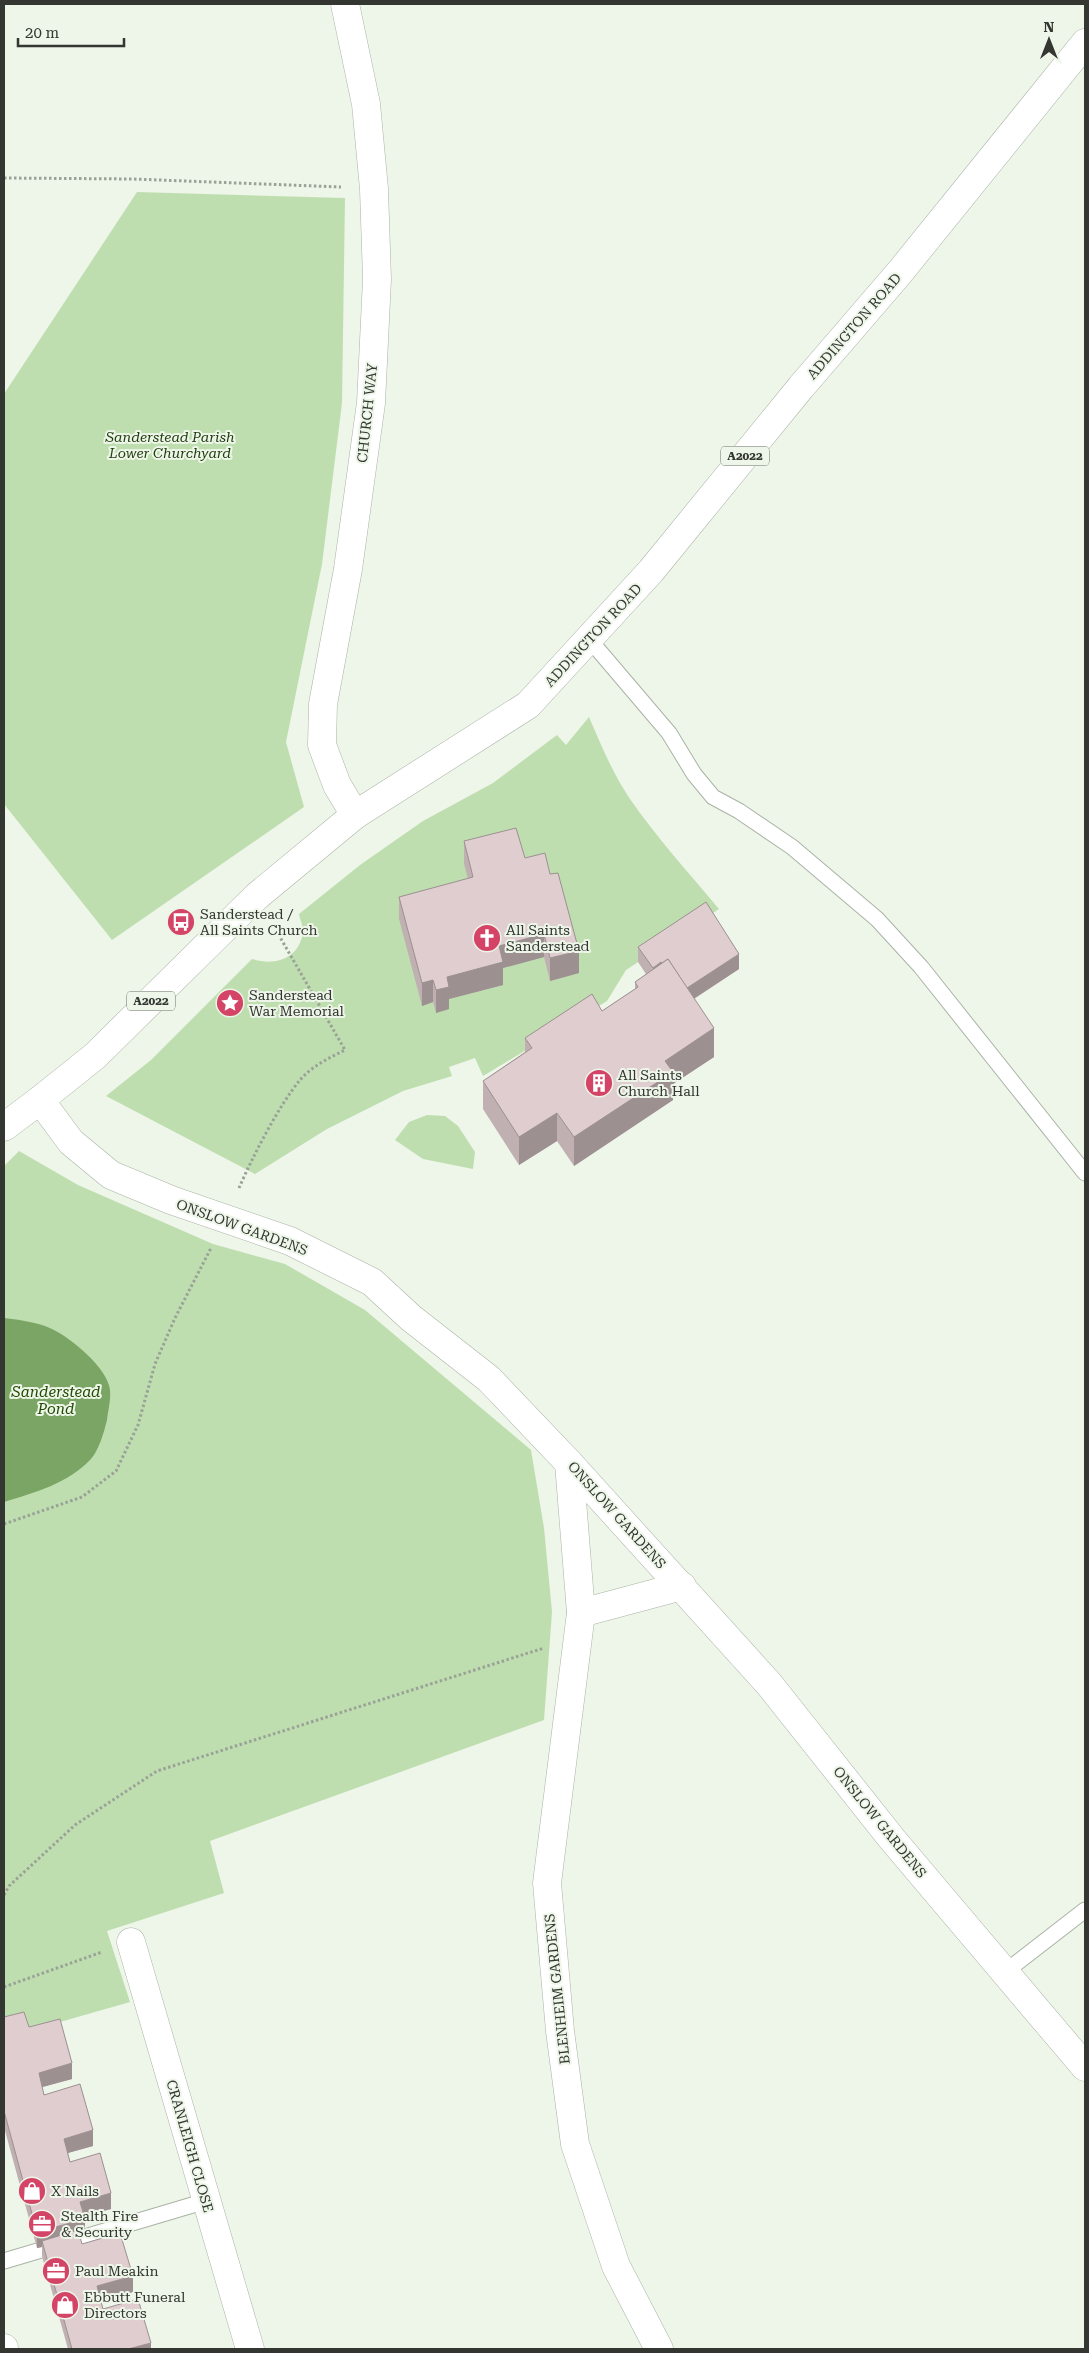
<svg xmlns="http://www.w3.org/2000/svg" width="1089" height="2353" viewBox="0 0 1089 2353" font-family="'Roboto Serif',serif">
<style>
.green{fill:#bfdeb0}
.water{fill:#7ba565}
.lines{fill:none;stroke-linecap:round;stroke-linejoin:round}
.lane-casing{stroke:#aab3a6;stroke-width:17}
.street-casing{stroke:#aab3a6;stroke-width:29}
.secondary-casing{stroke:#aab3a6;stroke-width:29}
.primary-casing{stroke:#aab3a6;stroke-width:29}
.path{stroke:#9aa197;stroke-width:3;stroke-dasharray:2.5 2.5;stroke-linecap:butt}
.lane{stroke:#fff;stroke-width:15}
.street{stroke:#fff;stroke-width:28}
.secondary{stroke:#fff;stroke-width:28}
.primary{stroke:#fff;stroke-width:28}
.wall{fill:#c0b0b2}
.shaded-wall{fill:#9c9091}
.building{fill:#dfcdcf;stroke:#9c9091}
.labels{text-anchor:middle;stroke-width:4;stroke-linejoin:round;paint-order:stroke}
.shield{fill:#edf6e8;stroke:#6b7068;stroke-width:1}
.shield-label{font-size:12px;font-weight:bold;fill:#333631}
.street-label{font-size:14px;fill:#333631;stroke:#edf6e8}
.park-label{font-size:14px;font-style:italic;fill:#1e3a0c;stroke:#edf6e8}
.poi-label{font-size:14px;fill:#333631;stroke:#edf6e8;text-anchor:start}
.water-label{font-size:15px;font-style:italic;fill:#224a03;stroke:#edf6e8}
</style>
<rect width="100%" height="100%" fill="#edf6e8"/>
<g class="green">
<polygon points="137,192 345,198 342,403 322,564 286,742 304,807 112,940 4,804 4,394"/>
<path d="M589,717c12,28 24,57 41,82 27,39 59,74 89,110l-93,61 -19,31 -124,75 -8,-18 -26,9 3,9 -49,15 -76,38 -72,45 -149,-78 45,-36 101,-101c22,7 46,1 51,-26 1,-5 -3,-13 -4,-19l61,-49 63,-44 70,-38 64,-48 9,10z"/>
<polygon points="427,1115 445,1116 458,1126 475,1152 473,1169 423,1159 395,1140 409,1122"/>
<polygon points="19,1151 78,1185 213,1244 285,1264 365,1310 531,1450 544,1528 552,1612 544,1720 210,1841 224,1893 107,1931 130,2002 4,2038 4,1166"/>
</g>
<path class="water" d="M4,1318c16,2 33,4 48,11 19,9 56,39 58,61 1,10 -2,21 -3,30 -3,12 -8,30 -16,39 -22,24 -57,34 -87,43z"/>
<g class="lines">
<defs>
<g id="lane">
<polyline points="589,639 669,733 694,774 713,797 739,811 792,847 877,919 921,967 1085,1173"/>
<polyline points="1005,1972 1085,1910"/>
<polyline points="4,2261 206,2201"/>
</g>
<g id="street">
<polyline points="40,1100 71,1142 111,1175 171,1200 290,1241 372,1282 411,1318 489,1379 569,1463 769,1684 892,1839 1085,2067"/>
<polyline points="569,1463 581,1613 547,1883 560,2031 575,2144 616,2266 659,2349"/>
<polyline points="581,1613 682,1586"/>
<polyline points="131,1942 250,2349"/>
</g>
<g id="secondary">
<polyline points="345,4 366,104 374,189 377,279 371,403 348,569 323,704 322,745 337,785 355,815"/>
<polyline points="4,2348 4,2349"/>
</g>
<polyline id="primary" points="4,1127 40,1100 95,1056 257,896 355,815 528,705 651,571 801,387 900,272 1085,43"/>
</defs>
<use href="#lane" class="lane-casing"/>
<use href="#street" class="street-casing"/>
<use href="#secondary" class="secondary-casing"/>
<use href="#primary" class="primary-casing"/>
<g class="path">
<polyline points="4,178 133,179 341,187"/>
<path d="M239,1188c13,-30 40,-83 61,-108 12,-14 29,-22 45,-30l-72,-125"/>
<polyline points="4,1524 82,1497 116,1471 138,1425 155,1364 175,1318 211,1248"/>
<polyline points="4,1895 9,1886 75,1825 157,1771 544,1648"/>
<polyline points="4,1987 102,1952"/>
</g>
<use href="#lane" class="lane"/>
<use href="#street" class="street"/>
<use href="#secondary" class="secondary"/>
<use href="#primary" class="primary"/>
</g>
<g class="wall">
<polygon points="464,841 525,858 550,874 579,973 550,981 544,957 503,968 503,985 449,999 449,1009 436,1013 433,1002 422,1006 399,919 399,897 468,879 464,864"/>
<polygon points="638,947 739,969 694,999 714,1057 673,1084 673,1100 574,1166 557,1141 519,1165 483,1109 483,1081 525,1052 525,1038 602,1011 635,989 635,982 646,974 638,962"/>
<polygon points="4,2017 29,2027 72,2079 42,2087 44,2095 93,2146 68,2153 70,2162 111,2209 84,2216 85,2234 79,2236 82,2244 133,2292 101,2300 103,2309 151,2349 68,2349 42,2256 42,2247 37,2248 4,2127"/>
</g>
<g class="shaded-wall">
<polygon points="544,934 544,957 503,968 503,985 449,999 449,1009 436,1013 436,990 447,977 499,946"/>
<polygon points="579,951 579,973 550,981 550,958"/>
<polygon points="739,954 739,969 681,1007 681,992"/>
<polygon points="661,962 661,977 653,983 653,968"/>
<polygon points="433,980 433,1002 422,1006 422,983"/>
<polygon points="714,1028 714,1057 673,1084 673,1100 574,1166 574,1137 665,1061"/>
<polygon points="557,1113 557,1141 519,1165 519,1137"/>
<polygon points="72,2063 72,2079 39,2088 39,2073"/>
<polygon points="93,2130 93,2146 64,2154 64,2139"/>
<polygon points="111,2193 111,2209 80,2217 80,2202"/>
<polygon points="85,2219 85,2234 43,2246 42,2241 42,2247 37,2248 37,2232"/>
<polygon points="133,2276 133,2292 97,2301 97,2286"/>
<polygon points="151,2343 151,2349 128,2349"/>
</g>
<g class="building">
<polygon points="516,828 525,858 545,853 550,874 558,873 579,951 550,958 544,934 499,946 503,962 447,977 449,987 436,990 433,980 422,983 399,897 473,877 464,841"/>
<polygon points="706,902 739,954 687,988 668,959 662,963 661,962 653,968 638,947"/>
<polygon points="668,959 714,1028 665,1061 673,1072 574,1137 557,1113 519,1137 483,1081 532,1048 525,1038 592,994 602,1011 638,987 635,982"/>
<polygon points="24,2012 29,2027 60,2019 72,2063 39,2073 44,2095 80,2084 93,2130 64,2139 70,2162 100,2153 111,2193 80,2202 85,2219 37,2232 4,2111 4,2017"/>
<polygon points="78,2230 82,2244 120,2233 133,2276 97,2286 103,2309 138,2299 151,2343 128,2349 72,2349 42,2241"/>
</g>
<defs>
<symbol id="bus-disc" viewBox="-11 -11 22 22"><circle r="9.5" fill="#d34466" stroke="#edf6e8"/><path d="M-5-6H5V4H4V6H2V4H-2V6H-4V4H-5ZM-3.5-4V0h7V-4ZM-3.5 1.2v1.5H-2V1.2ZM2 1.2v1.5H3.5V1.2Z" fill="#fff"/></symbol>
<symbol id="church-disc" viewBox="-11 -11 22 22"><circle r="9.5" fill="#d34466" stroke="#edf6e8"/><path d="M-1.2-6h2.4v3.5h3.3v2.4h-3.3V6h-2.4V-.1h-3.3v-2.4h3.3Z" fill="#fff"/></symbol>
<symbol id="sight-disc" viewBox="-11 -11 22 22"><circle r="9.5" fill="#d34466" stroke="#edf6e8"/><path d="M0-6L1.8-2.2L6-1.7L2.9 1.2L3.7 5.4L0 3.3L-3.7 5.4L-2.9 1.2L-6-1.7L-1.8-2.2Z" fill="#fff"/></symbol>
<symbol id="building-disc" viewBox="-11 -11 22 22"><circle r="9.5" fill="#d34466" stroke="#edf6e8"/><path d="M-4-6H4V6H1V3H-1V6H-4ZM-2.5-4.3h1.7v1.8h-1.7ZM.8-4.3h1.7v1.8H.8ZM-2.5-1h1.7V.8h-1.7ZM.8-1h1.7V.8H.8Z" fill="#fff"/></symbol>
<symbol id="shop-disc" viewBox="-11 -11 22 22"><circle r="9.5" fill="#d34466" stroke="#edf6e8"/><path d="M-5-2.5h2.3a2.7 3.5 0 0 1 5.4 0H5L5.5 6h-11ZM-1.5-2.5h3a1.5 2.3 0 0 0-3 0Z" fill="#fff"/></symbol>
<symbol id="office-disc" viewBox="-11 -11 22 22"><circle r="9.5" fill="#d34466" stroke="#edf6e8"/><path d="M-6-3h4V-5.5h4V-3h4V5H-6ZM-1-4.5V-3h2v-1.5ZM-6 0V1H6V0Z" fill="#fff"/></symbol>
</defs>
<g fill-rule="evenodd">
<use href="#bus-disc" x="165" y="906" width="32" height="32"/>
<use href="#church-disc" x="471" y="922" width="32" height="32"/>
<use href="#sight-disc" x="214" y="987" width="32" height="32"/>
<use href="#building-disc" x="583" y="1067" width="32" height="32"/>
<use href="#shop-disc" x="16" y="2175" width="32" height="32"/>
<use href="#office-disc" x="26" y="2208" width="32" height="32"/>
<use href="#office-disc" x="40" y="2255" width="32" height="32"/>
<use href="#shop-disc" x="49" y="2289" width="32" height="32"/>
</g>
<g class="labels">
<g class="shield">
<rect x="721" y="446.5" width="48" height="19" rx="4"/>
<rect x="127" y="991.5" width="48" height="19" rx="4"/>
</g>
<g class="shield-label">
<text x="745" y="460">A2022</text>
<text x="151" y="1005">A2022</text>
</g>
<g class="street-label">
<text transform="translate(854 326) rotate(-49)" y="5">ADDINGTON ROAD</text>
<text transform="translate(367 413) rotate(-84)" y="5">CHURCH WAY</text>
<text transform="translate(593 635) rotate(-47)" y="5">ADDINGTON ROAD</text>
<text transform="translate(242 1227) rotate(20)" y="5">ONSLOW GARDENS</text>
<text transform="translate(617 1515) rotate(48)" y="5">ONSLOW GARDENS</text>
<text transform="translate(880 1822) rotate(51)" y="5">ONSLOW GARDENS</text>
<text transform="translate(557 1989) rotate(-96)" y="5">BLENHEIM GARDENS</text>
<text transform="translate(190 2146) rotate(74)" y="5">CRANLEIGH CLOSE</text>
</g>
<g class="park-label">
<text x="170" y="442">Sanderstead Parish<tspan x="170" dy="16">Lower Churchyard</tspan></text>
</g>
<g class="poi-label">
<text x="200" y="919">Sanderstead /<tspan x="200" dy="16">All Saints Church</tspan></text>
<text x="506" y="935">All Saints<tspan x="506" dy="16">Sanderstead</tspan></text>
<text x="249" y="1000">Sanderstead<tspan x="249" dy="16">War Memorial</tspan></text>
<text x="618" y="1080">All Saints<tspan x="618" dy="16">Church Hall</tspan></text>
<text x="51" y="2196">X Nails</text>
<text x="61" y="2221">Stealth Fire<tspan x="61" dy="16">&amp; Security</tspan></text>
<text x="75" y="2276">Paul Meakin</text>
<text x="84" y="2302">Ebbutt Funeral<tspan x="84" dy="16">Directors</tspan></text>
</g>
<g class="water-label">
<text x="56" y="1397">Sanderstead<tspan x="56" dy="17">Pond</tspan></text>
</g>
</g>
<rect width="1089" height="2353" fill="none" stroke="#333631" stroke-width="10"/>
<g transform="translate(1049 40)" stroke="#edf6e8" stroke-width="4" paint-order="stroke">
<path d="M0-4L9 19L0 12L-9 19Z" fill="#333631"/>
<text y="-8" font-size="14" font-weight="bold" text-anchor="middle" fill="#333631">N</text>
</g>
<path d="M18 38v8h106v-8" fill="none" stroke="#333631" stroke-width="2.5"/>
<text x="25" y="38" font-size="15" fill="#333631" stroke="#edf6e8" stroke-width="4" paint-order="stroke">20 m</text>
</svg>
